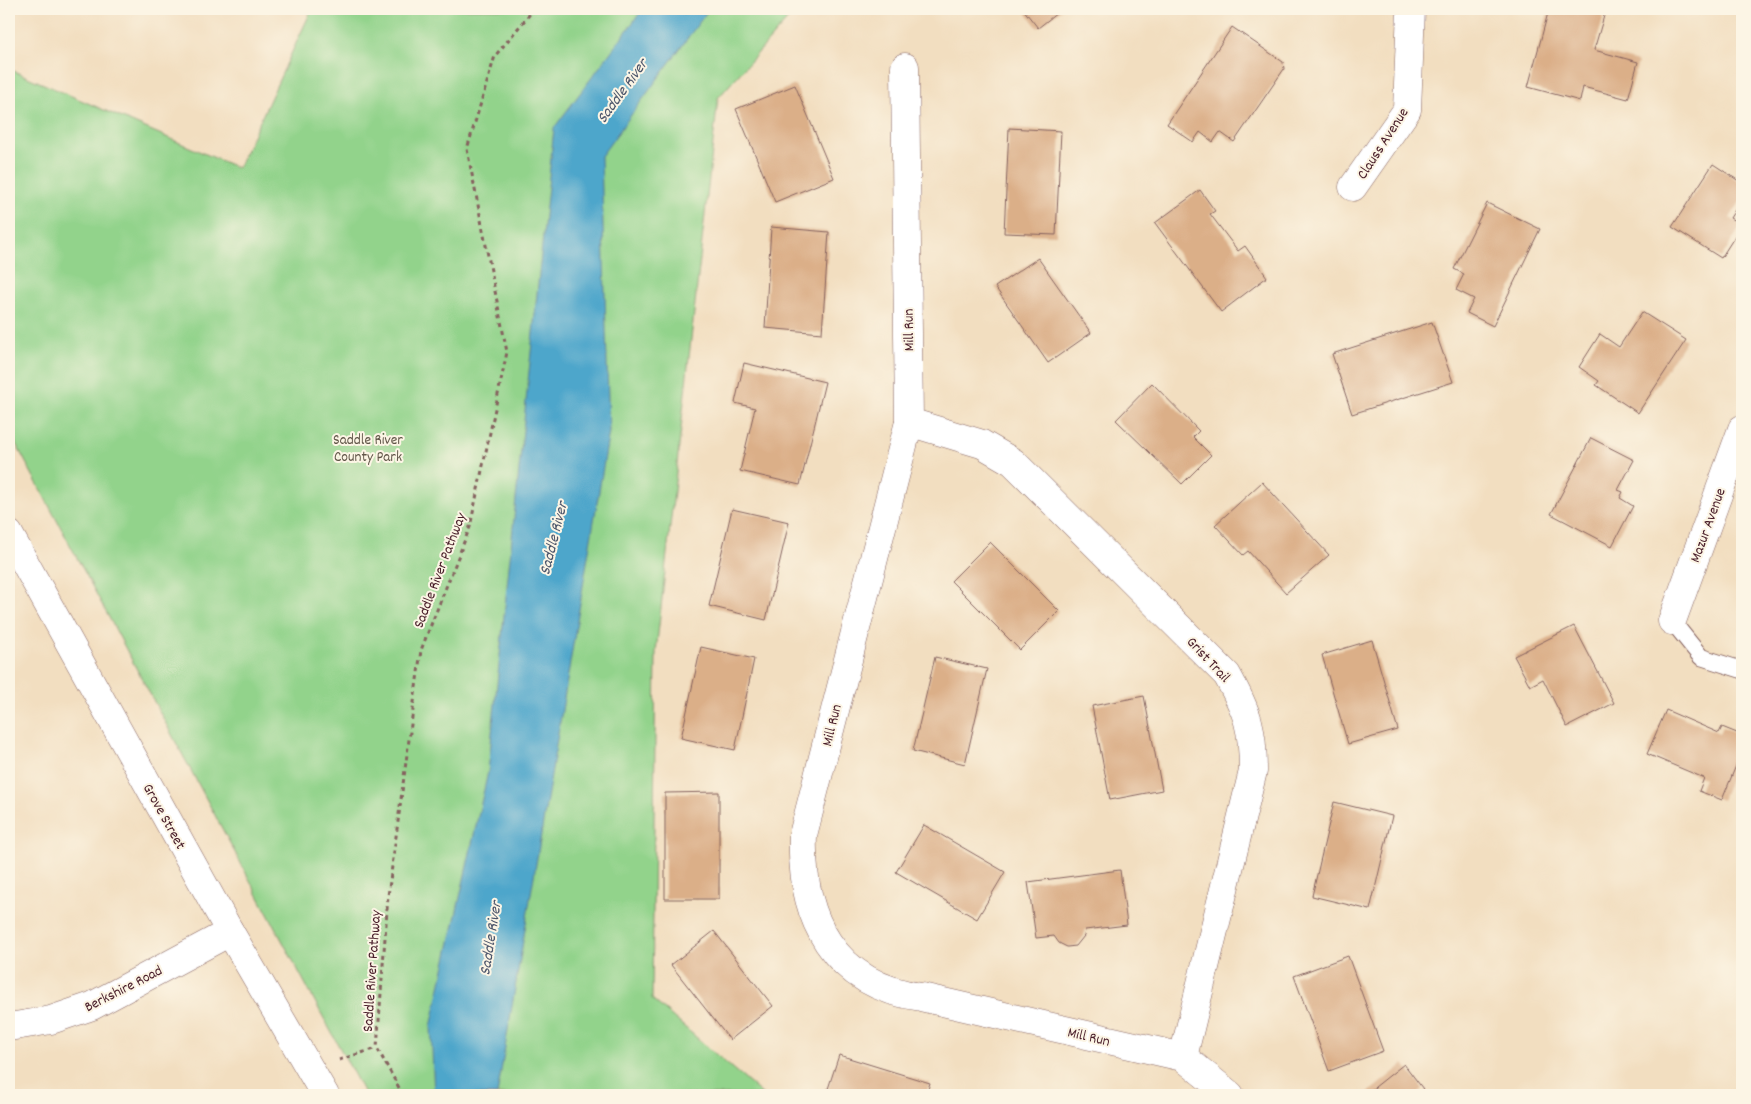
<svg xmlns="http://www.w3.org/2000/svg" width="1751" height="1104" viewBox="0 0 1751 1104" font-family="Dekko,sans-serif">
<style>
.green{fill:#92d38b;stroke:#6e795b}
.water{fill:#4ea6cb;stroke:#4c627b}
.building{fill:#dbaf88}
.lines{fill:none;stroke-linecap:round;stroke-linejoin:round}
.lane-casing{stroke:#85625f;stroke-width:18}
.street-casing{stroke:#85625f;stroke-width:29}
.path{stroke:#85625f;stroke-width:3;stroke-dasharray:4 4;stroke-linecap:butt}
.lane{stroke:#fff;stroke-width:16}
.street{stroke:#fff;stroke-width:28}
.labels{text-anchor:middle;stroke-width:4;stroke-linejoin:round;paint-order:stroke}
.street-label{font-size:15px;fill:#4a1f2b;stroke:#fcf5e5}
.park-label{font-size:15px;fill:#605548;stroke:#fcf5e5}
.water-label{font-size:16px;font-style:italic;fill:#4c556b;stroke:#fcf5e5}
</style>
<rect width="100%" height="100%" fill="#fcf5e5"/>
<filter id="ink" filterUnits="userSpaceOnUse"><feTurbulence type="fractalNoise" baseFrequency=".02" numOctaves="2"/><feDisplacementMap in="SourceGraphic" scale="10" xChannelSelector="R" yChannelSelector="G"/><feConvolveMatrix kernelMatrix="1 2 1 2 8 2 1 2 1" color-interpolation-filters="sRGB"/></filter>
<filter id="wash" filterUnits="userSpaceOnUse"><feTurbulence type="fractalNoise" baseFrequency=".0096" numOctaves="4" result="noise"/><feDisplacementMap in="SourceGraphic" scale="20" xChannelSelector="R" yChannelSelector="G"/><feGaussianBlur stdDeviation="1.12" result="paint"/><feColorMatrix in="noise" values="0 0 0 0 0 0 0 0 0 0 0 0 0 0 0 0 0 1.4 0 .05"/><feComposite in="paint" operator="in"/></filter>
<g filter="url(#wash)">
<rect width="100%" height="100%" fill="#f2dec0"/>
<polygon class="green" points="312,9 797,9 718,98 656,652 652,999 763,1095 365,1095 9,431 9,69 238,168"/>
<polygon class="water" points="643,9 709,9 601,156 609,432 497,1095 434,1095 431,1027 488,772 554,128"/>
<g id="blocks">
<g class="building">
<polygon points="1023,9 1062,9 1038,28"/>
<polygon points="1549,9 1606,9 1594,50 1638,62 1628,99 1583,87 1580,101 1528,87"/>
<polygon points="1232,27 1283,62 1284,69 1234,142 1220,132 1213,142 1200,132 1193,142 1167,124"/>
<polygon points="795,85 834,178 775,202 736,109"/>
<polygon points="1009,128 1061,131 1056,235 1004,233"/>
<polygon points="1713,164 1742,183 1742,199 1730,218 1742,225 1721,258 1672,227"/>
<polygon points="1200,190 1215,211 1210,214 1238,251 1245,246 1267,277 1221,312 1155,223"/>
<polygon points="1487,203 1540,229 1493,326 1467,313 1474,299 1456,290 1464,274 1454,269"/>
<polygon points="771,227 829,232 822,333 765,328"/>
<polygon points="1038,258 1091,333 1048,363 995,287"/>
<polygon points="1642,312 1686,340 1638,413 1596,385 1599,381 1579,367 1600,334 1619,347"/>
<polygon points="1432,322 1453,382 1352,414 1332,354"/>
<polygon points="744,363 825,382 800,485 740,471 755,408 735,403"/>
<polygon points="1152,383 1199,431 1193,437 1211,455 1182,484 1116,420"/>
<polygon points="1591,438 1634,460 1618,490 1623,492 1620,498 1633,506 1612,546 1551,514"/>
<polygon points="1262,482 1329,555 1286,593 1248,551 1243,555 1215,525"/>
<polygon points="732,509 789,522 766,620 709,606"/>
<polygon points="990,542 1059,611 1020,650 951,581"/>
<polygon points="1574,626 1614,703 1567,727 1543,679 1530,686 1514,656"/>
<polygon points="1372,640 1398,730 1348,744 1322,655"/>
<polygon points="701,647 754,659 735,750 681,738"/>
<polygon points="935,657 987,669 965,764 913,751"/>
<polygon points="1144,696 1162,790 1110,800 1092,706"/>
<polygon points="1666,710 1719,733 1722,727 1742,735 1742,751 1722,800 1699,791 1704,778 1647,754"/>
<polygon points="719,792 719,899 665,899 665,793"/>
<polygon points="1334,802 1392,816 1370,910 1312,896"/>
<polygon points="924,825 1005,872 977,919 896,872"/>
<polygon points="1120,870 1127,925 1085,930 1084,936 1076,946 1067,947 1059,943 1054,936 1036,938 1028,882"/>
<polygon points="714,931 773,1006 730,1040 671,965"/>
<polygon points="1348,956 1383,1051 1329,1071 1294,976"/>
<polygon points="839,1055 930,1083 926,1095 826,1095"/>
<polygon points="1404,1064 1423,1089 1418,1093 1420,1095 1365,1095"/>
</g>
</g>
</g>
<g filter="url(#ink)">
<use href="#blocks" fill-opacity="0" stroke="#85625f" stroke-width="1"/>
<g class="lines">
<defs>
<polyline id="lane" points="1672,621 1701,657 1742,670"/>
<g id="street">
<path d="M905,67l4,355 -106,413c-3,82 30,150 118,162l262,60 47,38"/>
<polyline points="1353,187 1407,110 1411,9"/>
<path d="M909,422l73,22 31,18 214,213c21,38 26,53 26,96l-70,286"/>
<polyline points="9,534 230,932 325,1095"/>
<polyline points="1672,621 1742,429"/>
<polyline points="9,1027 51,1020 92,1006 230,932"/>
</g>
</defs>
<use href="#lane" class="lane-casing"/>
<use href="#street" class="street-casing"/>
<g class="path">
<polyline points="339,1060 377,1048"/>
<polyline points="403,1095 377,1048 388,896 421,650 470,527 507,352 467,149 495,56 534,9"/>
</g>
<use href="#lane" class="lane"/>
<use href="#street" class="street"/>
</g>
</g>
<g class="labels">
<g class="street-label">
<text transform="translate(1382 143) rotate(-57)" y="5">Clauss Avenue</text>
<text transform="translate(908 330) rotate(-91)" y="5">Mill Run</text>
<text transform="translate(1707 525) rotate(-70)" y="5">Mazur Avenue</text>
<text transform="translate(439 570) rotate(-69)" y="5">Saddle River Pathway</text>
<text transform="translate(1209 659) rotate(47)" y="5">Grist Trail</text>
<text transform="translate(831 725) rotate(-76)" y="5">Mill Run</text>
<text transform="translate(165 816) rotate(61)" y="5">Grove Street</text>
<text transform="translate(371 971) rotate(-86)" y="5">Saddle River Pathway</text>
<text transform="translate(123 988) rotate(-27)" y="5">Berkshire Road</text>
<text transform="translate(1089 1036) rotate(13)" y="5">Mill Run</text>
</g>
<g class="park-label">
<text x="368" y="444">Saddle River<tspan x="368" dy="17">County Park</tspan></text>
</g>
<g class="water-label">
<text transform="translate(621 90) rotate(-54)" y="6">Saddle River</text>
<text transform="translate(552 538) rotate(-76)" y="6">Saddle River</text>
<text transform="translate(489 938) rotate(-81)" y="6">Saddle River</text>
</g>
</g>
<rect width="1751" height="1104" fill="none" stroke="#fcf5e5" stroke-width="30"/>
</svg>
